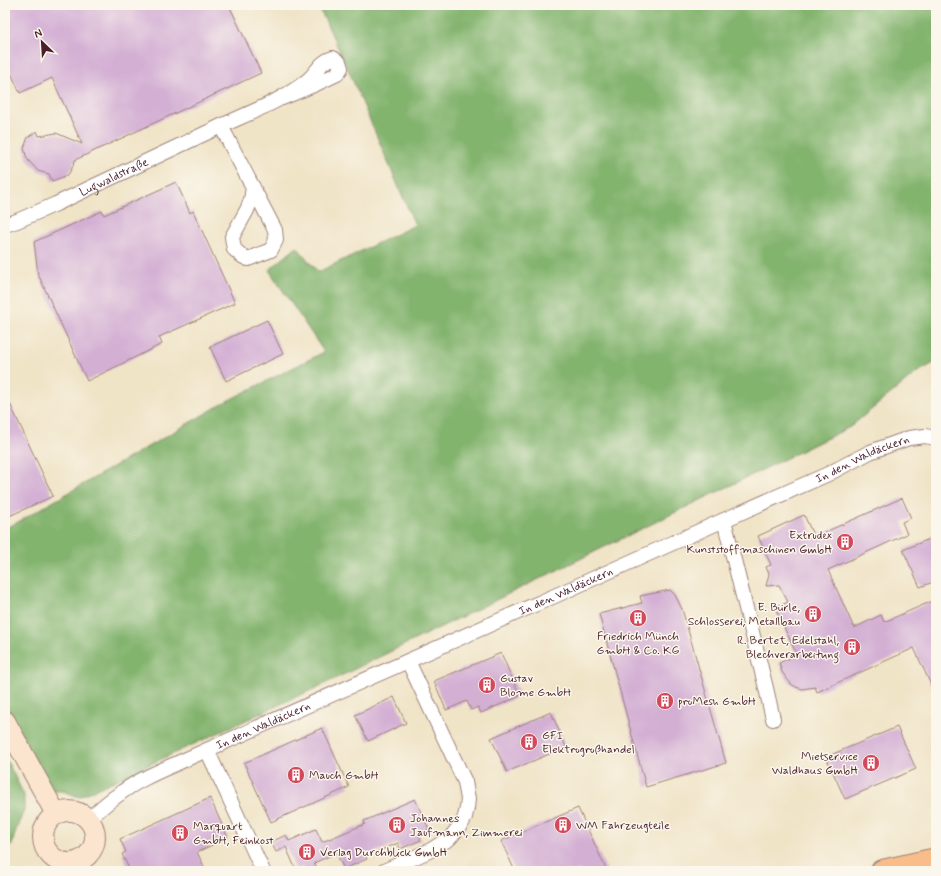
<svg xmlns="http://www.w3.org/2000/svg" width="941" height="876" viewBox="0 0 941 876" font-family="Mynerve,sans-serif">
<style>
.forest{fill:#83b46e;stroke:#666a4c}
.building{fill:#d3afd4}
.lines{fill:none;stroke-linecap:round;stroke-linejoin:round}
.street-casing{stroke:#9d8279;stroke-width:16}
.secondary-casing{stroke:#9d8279;stroke-width:22}
.primary-casing{stroke:#9d8279;stroke-width:24}
.street{stroke:#fff;stroke-width:14}
.secondary{stroke:#fce5cf;stroke-width:20}
.primary{stroke:#f8bd88;stroke-width:22}
.labels{text-anchor:middle;stroke-width:3;stroke-linejoin:round;paint-order:stroke}
.street-label{font-size:12px;fill:#4a1f2b;stroke:#fbf7ec}
.poi-label{font-size:12px;fill:#4a1f2b;stroke:#fbf7ec;text-anchor:start}
</style>
<rect width="100%" height="100%" fill="#fbf7ec"/>
<filter id="ink" filterUnits="userSpaceOnUse"><feTurbulence type="fractalNoise" baseFrequency=".025" numOctaves="2"/><feDisplacementMap in="SourceGraphic" scale="8" xChannelSelector="R" yChannelSelector="G"/><feConvolveMatrix kernelMatrix="1 2 1 2 8 2 1 2 1" color-interpolation-filters="sRGB"/></filter>
<filter id="wash" filterUnits="userSpaceOnUse"><feTurbulence type="fractalNoise" baseFrequency=".012" numOctaves="4" result="noise"/><feDisplacementMap in="SourceGraphic" scale="16" xChannelSelector="R" yChannelSelector="G"/><feGaussianBlur stdDeviation="0.9" result="paint"/><feColorMatrix in="noise" values="0 0 0 0 0 0 0 0 0 0 0 0 0 0 0 0 0 1.4 0 .05"/><feComposite in="paint" operator="in"/></filter>
<g filter="url(#wash)">
<rect width="100%" height="100%" fill="#f0e4c7"/>
<g class="forest">
<polygon points="318,5 936,5 936,362 916,373 850,427 318,687 79,797 63,791 50,791 5,709 5,528 18,522 227,401 324,352 269,270 297,247 318,272 415,225 347,67"/>
<polygon points="5,757 24,795 24,810 15,833 12,845 5,852"/>
</g>
<g id="blocks">
<g class="building">
<polygon points="5,5 229,5 261,73 75,160 73,166 68,175 52,181 49,174 38,171 27,159 24,148 28,137 37,131 39,136 56,133 82,144 52,78 20,93 5,60"/>
<polygon points="176,182 190,213 193,211 235,303 159,337 162,344 87,381 38,274 34,242 102,211 104,215"/>
<polygon points="267,320 283,354 226,381 210,347"/>
<polygon points="5,393 53,496 5,518"/>
<polygon points="902,498 911,518 902,522 907,534 828,570 854,628 881,615 884,622 930,602 932,607 936,605 936,696 914,648 817,692 815,687 802,689 796,687 791,684 787,679 782,672 779,663 797,655 775,608 788,602 779,585 766,586 769,574 766,567 771,565 758,536 804,515 814,537"/>
<polygon points="936,536 936,581 920,587 903,550"/>
<polygon points="670,590 675,595 682,609 726,763 646,787 599,614 642,603 640,596"/>
<polygon points="501,653 520,696 481,713 478,707 471,710 467,701 446,710 434,681"/>
<polygon points="394,697 406,723 368,741 355,715"/>
<polygon points="551,712 566,747 507,772 491,738"/>
<polygon points="897,727 916,769 845,799 826,757"/>
<polygon points="322,728 349,787 271,822 244,763"/>
<polygon points="210,798 228,838 197,852 206,871 130,871 122,854 126,852 120,839"/>
<polygon points="415,799 429,829 418,834 421,840 400,849 398,843 366,856 367,859 344,869 336,853 314,863 316,867 307,871 304,871 302,867 296,870 286,847 276,852 271,842 286,835 289,841 316,829 322,842 365,824 364,821"/>
<polygon points="578,808 607,871 515,871 501,841"/>
</g>
</g>
</g>
<g filter="url(#ink)">
<use href="#blocks" fill-opacity="0" stroke="#9d8279" stroke-width="1"/>
<g class="lines">
<defs>
<g id="street">
<path d="M221,126c28,-13 63,-26 87,-46 10,-8 11,-18 25,-22l6,4 2,6 -4,6 -21,10 -34,14"/>
<path id="s1" d="M5,225l12,-4 39,-17 165,-78 54,104 1,10 -5,10 -23,9 -6,-3 -8,-7 -2,-12 15,-27 4,-10 2,-13"/>
<polyline points="724,520 766,688 773,719"/>
<polyline points="207,750 263,871"/>
<path id="s2" d="M89,819c9,-8 18,-17 29,-24 19,-15 42,-24 64,-34l368,-163 174,-78 104,-46 42,-22 39,-14 16,-2 11,2"/>
<polyline points="384,871 431,850 450,838 462,823 465,817 467,808 468,799 465,782 408,661"/>
</g>
<g id="secondary">
<polyline points="5,721 56,814"/>
<circle cx="69" cy="837" r="26"/>
</g>
<polyline id="primary" points="882,871 936,859"/>
</defs>
<use href="#street" class="street-casing"/>
<use href="#secondary" class="secondary-casing"/>
<use href="#primary" class="primary-casing"/>
<use href="#street" class="street"/>
<use href="#secondary" class="secondary"/>
<use href="#primary" class="primary"/>
</g>
</g>
<defs>
<symbol id="building-disc" viewBox="-11 -11 22 22"><circle r="9.5" fill="#d1495b" stroke="#fbf7ec"/><path d="M-4-6H4V6H1V3H-1V6H-4ZM-2.5-4.3h1.7v1.8h-1.7ZM.8-4.3h1.7v1.8H.8ZM-2.5-1h1.7V.8h-1.7ZM.8-1h1.7V.8H.8Z" fill="#fff"/></symbol>
</defs>
<g fill-rule="evenodd">
<use href="#building-disc" x="835" y="532" width="20" height="20"/>
<use href="#building-disc" x="803" y="604" width="20" height="20"/>
<use href="#building-disc" x="628" y="608" width="20" height="20"/>
<use href="#building-disc" x="842" y="637" width="20" height="20"/>
<use href="#building-disc" x="477" y="675" width="20" height="20"/>
<use href="#building-disc" x="655" y="691" width="20" height="20"/>
<use href="#building-disc" x="519" y="732" width="20" height="20"/>
<use href="#building-disc" x="861" y="753" width="20" height="20"/>
<use href="#building-disc" x="286" y="765" width="20" height="20"/>
<use href="#building-disc" x="387" y="815" width="20" height="20"/>
<use href="#building-disc" x="553" y="815" width="20" height="20"/>
<use href="#building-disc" x="170" y="823" width="20" height="20"/>
<use href="#building-disc" x="297" y="842" width="20" height="20"/>
</g>
<g class="labels">
<g class="street-label">
<text dy="4" stroke="none"><textPath href="#s1" startOffset="119">Lugwaldstraße</textPath></text>
<text dy="4" stroke="none"><textPath href="#s2" startOffset="855">In den Waldäckern</textPath></text>
<text dy="4" stroke="none"><textPath href="#s2" startOffset="530">In den Waldäckern</textPath></text>
<text dy="4" stroke="none"><textPath href="#s2" startOffset="199">In den Waldäckern</textPath></text>
</g>
<g class="poi-label">
<text x="832" y="539" text-anchor="end">Extrudex<tspan x="832" dy="14">Kunststoffmaschinen GmbH</tspan></text>
<text x="800" y="611" text-anchor="end">E. Bürle,<tspan x="800" dy="14">Schlosserei, Metallbau</tspan></text>
<text x="638" y="640" text-anchor="middle">Friedrich Münch<tspan x="638" dy="14">GmbH &amp; Co. KG</tspan></text>
<text x="839" y="644" text-anchor="end">R. Bertet, Edelstahl,<tspan x="839" dy="14">Blechverarbeitung</tspan></text>
<text x="500" y="682">Gustav<tspan x="500" dy="14">Blome GmbH</tspan></text>
<text x="678" y="705">proMesh GmbH</text>
<text x="542" y="739">GFI<tspan x="542" dy="14">Elektrogroßhandel</tspan></text>
<text x="858" y="760" text-anchor="end">Mietservice<tspan x="858" dy="14">Waldhaus GmbH</tspan></text>
<text x="309" y="779">Mauch GmbH</text>
<text x="410" y="822">Johannes<tspan x="410" dy="14">Jaufmann, Zimmerei</tspan></text>
<text x="576" y="829">WM Fahrzeugteile</text>
<text x="193" y="830">Marquart<tspan x="193" dy="14">GmbH, Feinkost</tspan></text>
<text x="320" y="856">Verlag Durchblick GmbH</text>
</g>
</g>
<rect width="941" height="876" fill="none" stroke="#fbf7ec" stroke-width="20"/>
<g transform="translate(42 42) rotate(335)" stroke="#fbf7ec" stroke-width="3" paint-order="stroke">
<path d="M0-3L7 15L0 10L-7 15Z" fill="#4a1f2b"/>
<text y="-6" font-size="11" font-weight="bold" text-anchor="middle" fill="#4a1f2b">N</text>
</g>
</svg>
